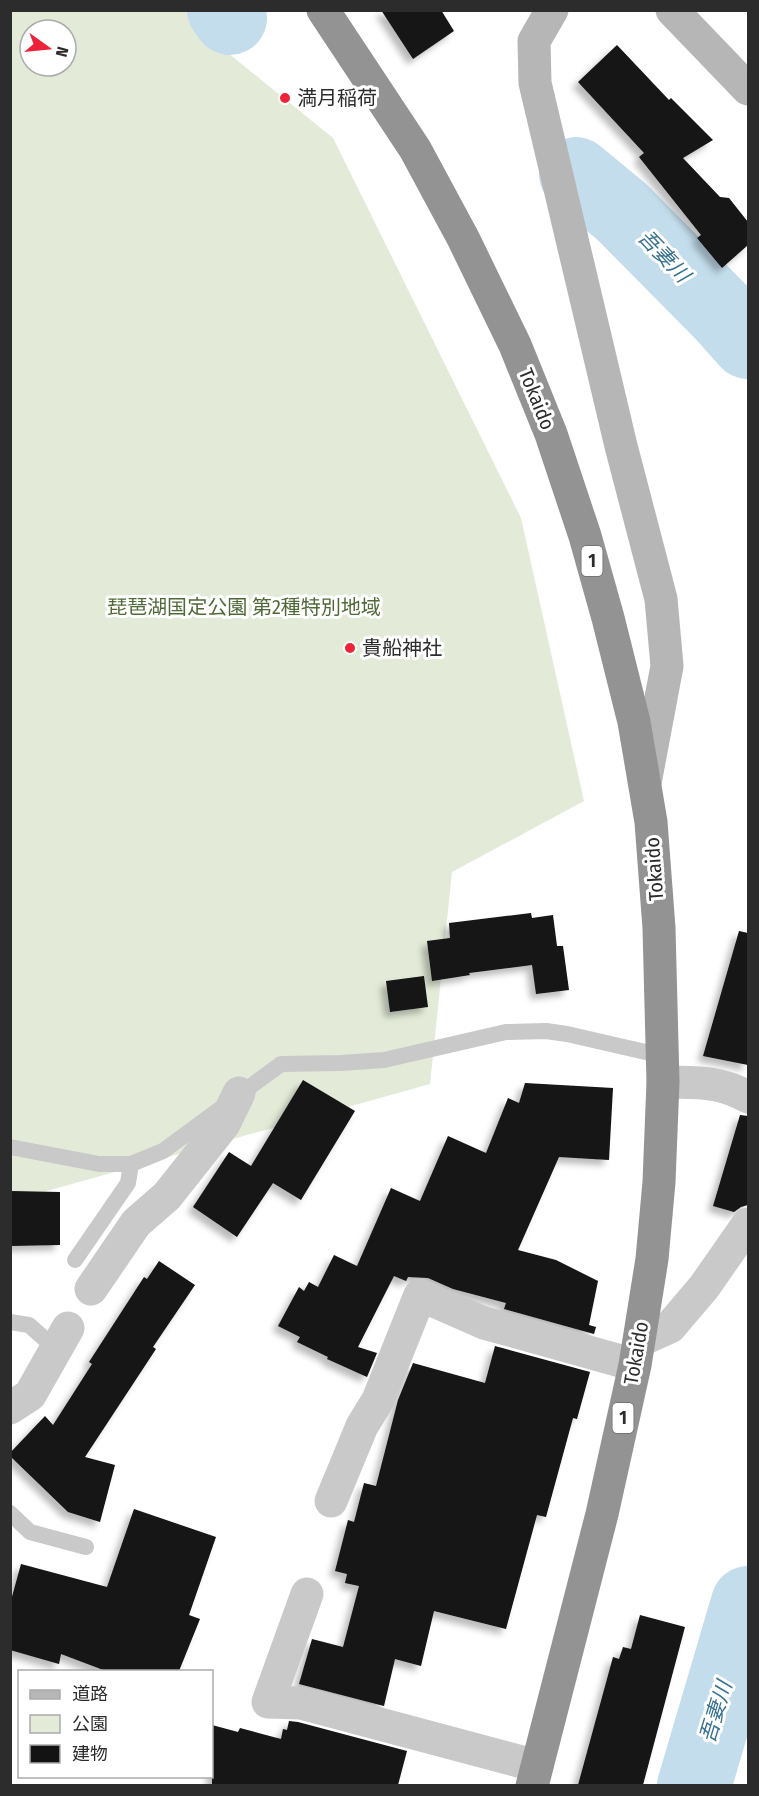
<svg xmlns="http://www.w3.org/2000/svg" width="759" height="1796" viewBox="0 0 759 1796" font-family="'Fira Sans Condensed','Noto Sans JP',sans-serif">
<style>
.green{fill:#e3ebd8;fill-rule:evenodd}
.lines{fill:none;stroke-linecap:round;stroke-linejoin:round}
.river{stroke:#c3ddec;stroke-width:74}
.building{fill:#131313;filter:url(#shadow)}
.lane{stroke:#c9c9c9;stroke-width:16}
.street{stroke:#c9c9c9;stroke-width:33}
.secondary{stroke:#b6b6b6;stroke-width:33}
.highway{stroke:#939393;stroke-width:33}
.poi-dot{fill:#ed2439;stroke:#fff;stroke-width:2}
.labels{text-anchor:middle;stroke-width:6;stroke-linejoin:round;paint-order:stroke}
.shield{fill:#fff;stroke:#6b6b6b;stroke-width:1.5}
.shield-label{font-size:18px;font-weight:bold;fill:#2c2c2c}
.poi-label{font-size:20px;fill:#2c2c2c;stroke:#fff;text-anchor:start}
.street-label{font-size:20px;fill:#2c2c2c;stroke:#fff}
.park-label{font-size:20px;fill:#506938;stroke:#fff}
.water-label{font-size:21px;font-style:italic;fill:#377191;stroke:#fff}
</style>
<defs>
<filter id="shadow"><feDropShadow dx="-5.5" dy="5.5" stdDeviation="3" flood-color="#0004"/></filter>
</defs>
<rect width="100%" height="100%" fill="#fff"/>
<path class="green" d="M11,11h176l41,42 105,85 188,380 63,283 -132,71 -22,212 -419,117zM30,30h36v36h-36z"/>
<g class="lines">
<g class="river">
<polyline points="224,10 230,18"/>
<polyline points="576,174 622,212 723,314 748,342"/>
<polyline points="694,1786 748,1603"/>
</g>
</g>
<g class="building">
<polygon points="381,10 441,10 454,31 413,59"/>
<polygon points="617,45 669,100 671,98 713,140 683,158 720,197 729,198 748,222 748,245 722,268 697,238 701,235 639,157 644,153 578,82"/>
<polygon points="531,913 532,918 553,915 557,946 563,946 569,990 536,994 532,965 469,973 470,975 432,981 427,941 450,938 449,923"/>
<polygon points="739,931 748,933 748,1065 703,1056"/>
<polygon points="424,976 428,1007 390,1012 386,981"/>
<polygon points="303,1080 355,1111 301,1200 273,1183 237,1237 193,1207 229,1152 251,1166"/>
<polygon points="525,1083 613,1088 609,1160 559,1157 518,1250 556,1260 598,1281 589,1325 596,1327 594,1334 504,1309 506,1303 453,1289 428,1278 408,1277 406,1281 394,1276 358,1347 377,1353 367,1377 327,1359 328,1357 297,1342 300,1337 278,1326 299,1287 304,1291 309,1282 318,1287 334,1255 357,1266 391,1188 420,1201 448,1136 486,1153 508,1098 519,1103"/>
<polygon points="740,1115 748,1116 748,1205 741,1207 734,1212 713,1206"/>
<polygon points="10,1191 60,1192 60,1245 10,1246"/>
<polygon points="159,1261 195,1285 153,1347 156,1349 85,1457 115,1465 100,1522 68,1512 10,1456 10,1453 45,1416 53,1425 92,1364 89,1362 144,1277 147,1279"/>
<polygon points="495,1346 590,1372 577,1419 573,1418 546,1517 537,1515 506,1629 434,1611 421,1666 395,1659 384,1706 299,1684 312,1639 343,1647 359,1586 345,1583 347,1574 335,1571 348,1520 354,1522 364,1483 376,1486 398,1400 413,1363 485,1383"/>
<polygon points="134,1509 216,1537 189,1615 200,1619 179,1671 106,1671 61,1654 59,1664 10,1650 10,1604 21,1564 107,1587"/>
<polygon points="640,1615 685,1627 643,1785 578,1785 613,1657 619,1659 623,1647 631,1649"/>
<polygon points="289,1721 298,1722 407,1751 398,1785 212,1785 212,1725 238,1732 240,1728 281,1739 283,1729 287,1730"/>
</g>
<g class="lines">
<g class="lane">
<polyline points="10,1147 99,1164 131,1164 163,1151 281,1064 341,1063 384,1060 506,1032 546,1031 567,1034 663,1056"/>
<polyline points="75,1260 128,1183 131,1164"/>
<polyline points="10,1322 29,1325 56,1349"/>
<polyline points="10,1513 30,1532 86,1547"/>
</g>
<g class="street">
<path d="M663,1082c34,1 55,-2 85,15"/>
<polyline points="91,1289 136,1223 167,1196 224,1124 239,1093"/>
<polyline points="639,1341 670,1327 704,1287 748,1224"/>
<polyline points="10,1408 30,1395 68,1328"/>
<polyline points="331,1501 362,1426 378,1400 420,1295 484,1323 635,1365"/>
<polyline points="307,1594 268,1702 301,1703 537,1766"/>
</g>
<g class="secondary">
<polyline points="552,10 534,41 535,83 621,446 661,599 667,666 645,783"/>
<polyline points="672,10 748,89"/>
</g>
<polyline class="highway" points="323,10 415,149 463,238 515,345 551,434 585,536 608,618 634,722 651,822 659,928 663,1082 659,1182 652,1259 635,1365 602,1514 532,1786"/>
</g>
<g class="poi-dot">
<circle cx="285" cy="98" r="6"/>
<circle cx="350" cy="648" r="6"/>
</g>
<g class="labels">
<g class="shield">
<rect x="581.5" y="546" width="21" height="30" rx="4.5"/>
<rect x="612.5" y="1403" width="21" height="30" rx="4.5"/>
</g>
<g class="shield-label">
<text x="592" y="567">1</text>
<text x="623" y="1424">1</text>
</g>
<g class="poi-label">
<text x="297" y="105">満月稲荷</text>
<text x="362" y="655">貴船神社</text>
</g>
<g class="street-label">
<text transform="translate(537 399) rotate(68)" y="7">Tokaido</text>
<text transform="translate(654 869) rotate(-94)" y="7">Tokaido</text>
<text transform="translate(636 1353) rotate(-80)" y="7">Tokaido</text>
</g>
<g class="park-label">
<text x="244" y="614">琵琶湖国定公園 第2種特別地域</text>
</g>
<g class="water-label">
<text transform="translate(664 256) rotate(46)" y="7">吾妻川</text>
<text transform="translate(716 1712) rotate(-73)" y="7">吾妻川</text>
</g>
</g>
<rect width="759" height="1796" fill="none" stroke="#2c2c2c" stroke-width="24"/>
<rect x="18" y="1670" width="195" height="108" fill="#ffffff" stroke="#ababab" stroke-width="1.5"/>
<rect x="30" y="1690" width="30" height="9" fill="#b6b6b6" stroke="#ababab" stroke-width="1.5"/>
<text x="72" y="1700" font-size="18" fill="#2c2c2c">道路</text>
<rect x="30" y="1715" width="30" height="18" fill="#e3ebd8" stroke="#ababab" stroke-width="1.5"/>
<text x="72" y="1730" font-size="18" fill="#2c2c2c">公園</text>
<rect x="30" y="1745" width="30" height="18" fill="#131313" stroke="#ababab" stroke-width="1.5"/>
<text x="72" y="1760" font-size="18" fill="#2c2c2c">建物</text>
<g transform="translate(48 48) rotate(105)"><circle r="28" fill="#ffffff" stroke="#ababab" stroke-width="1.5"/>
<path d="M0-4.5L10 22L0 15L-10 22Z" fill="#ed2439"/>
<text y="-9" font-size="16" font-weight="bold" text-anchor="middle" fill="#2c2c2c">N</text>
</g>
</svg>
